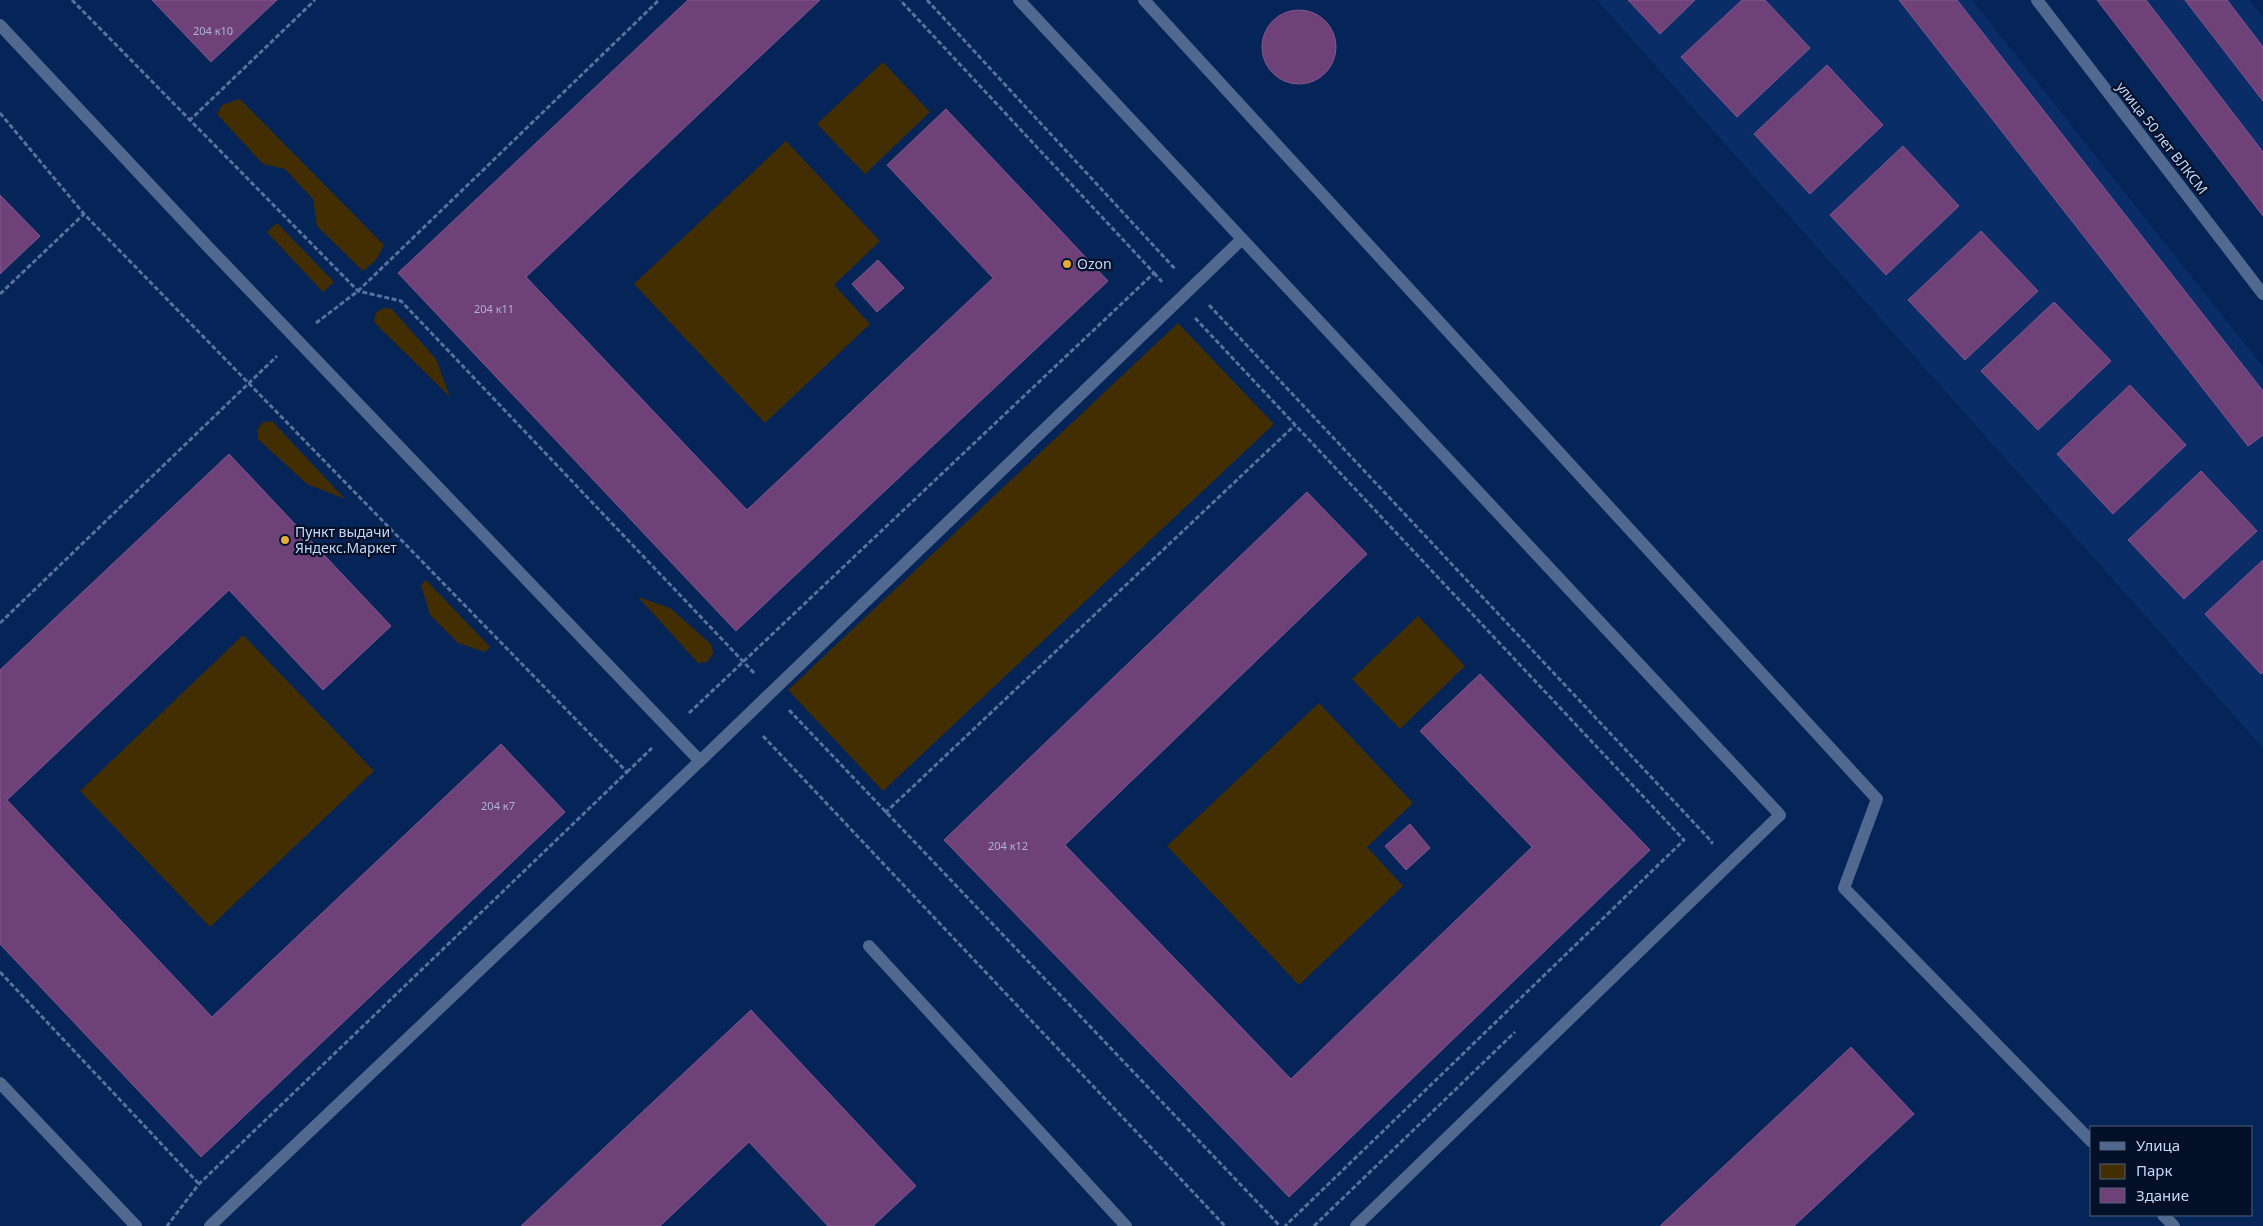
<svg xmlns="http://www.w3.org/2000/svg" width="2263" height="1226" viewBox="0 0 2263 1226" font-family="'Noto Sans',sans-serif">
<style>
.built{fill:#0a2d67}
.green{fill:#432e02}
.building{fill:#6e4279;stroke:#84568e}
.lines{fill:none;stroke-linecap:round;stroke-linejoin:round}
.path{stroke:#58729d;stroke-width:3;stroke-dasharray:5 2.5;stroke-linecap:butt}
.minor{stroke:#52698f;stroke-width:12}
.poi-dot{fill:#e7ac37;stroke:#041027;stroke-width:2}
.labels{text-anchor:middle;stroke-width:4.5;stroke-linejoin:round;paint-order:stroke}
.number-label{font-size:11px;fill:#aeb2d8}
.street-label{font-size:14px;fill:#c3d7f7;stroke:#041027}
.poi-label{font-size:14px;fill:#c3d7f7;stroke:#041027;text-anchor:start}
</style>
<rect width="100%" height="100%" fill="#052558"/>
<g class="built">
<polygon points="1597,0 1972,0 2263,367 2263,748"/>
<polygon points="2097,0 2249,0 2263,18 2263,216"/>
</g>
<g class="green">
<polygon points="883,62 930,112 865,174 817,124"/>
<polygon points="240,99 384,245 376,260 363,271 317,226 313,199 285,169 263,164 217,114 222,105"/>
<polygon points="786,141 880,241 834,285 870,324 765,423 634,284"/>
<polygon points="277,223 334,282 323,292 267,232"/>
<polygon points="383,308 392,309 436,359 450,397 374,322 376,313"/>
<polygon points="1178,323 1274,424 883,791 788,690"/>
<polygon points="272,421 345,499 307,484 258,439 257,430 263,422"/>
<polygon points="426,580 490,647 485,652 458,643 430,615 421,585"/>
<polygon points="638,597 670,608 712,645 713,654 707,662 698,663"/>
<polygon points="1418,616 1465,666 1400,729 1352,679"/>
<polygon points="243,635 374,771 210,927 80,791"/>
<polygon points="1319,703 1413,803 1367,847 1403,886 1299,985 1167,846"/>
</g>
<g class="building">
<polygon points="152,0 277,0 211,62"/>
<polygon points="688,0 820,0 526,277 747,510 993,278 887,165 946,109 1108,281 736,631 398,273"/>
<polygon points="1628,0 1695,0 1660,34"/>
<polygon points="1742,0 1765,0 1810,48 1737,117 1681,57"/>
<polygon points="1899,0 1957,0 2263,391 2263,435 2248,446"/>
<polygon points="2097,0 2146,0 2263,152 2263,216"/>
<polygon points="2185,0 2227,0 2263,47 2263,101"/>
<circle cx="1299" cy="47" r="37"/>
<polygon points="1827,65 1883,125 1810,194 1754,134"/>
<polygon points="1903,146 1959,206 1886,275 1830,215"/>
<polygon points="0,195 40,236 0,274"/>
<polygon points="1981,231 2038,291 1965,360 1908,300"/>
<polygon points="878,260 904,288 877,312 852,284"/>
<polygon points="2054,302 2111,361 2038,430 1981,371"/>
<polygon points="2130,385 2186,445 2113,514 2057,454"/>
<polygon points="229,454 391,626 323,690 229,590 7,800 212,1017 501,744 565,812 201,1157 0,944 0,670"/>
<polygon points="2201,471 2257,531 2184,599 2128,540"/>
<polygon points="1307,492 1367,554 1065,845 1291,1079 1532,847 1420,731 1480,674 1650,850 1289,1197 944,840"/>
<polygon points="2263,560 2263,672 2261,674 2205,614"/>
<polygon points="1410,824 1430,848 1406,870 1385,846"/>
<polygon points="751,1010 916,1186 873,1226 828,1226 749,1142 660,1226 521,1226"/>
<polygon points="1851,1047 1914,1114 1794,1226 1660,1226"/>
</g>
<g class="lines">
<g class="path">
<polyline points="72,0 358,291 401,301 754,673"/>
<polyline points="927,0 1176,270"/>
<polyline points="0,113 84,214 627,772 199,1184 167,1226"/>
<polyline points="189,121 315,0"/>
<polyline points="1154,273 1162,282"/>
<polyline points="0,294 84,214"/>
<polyline points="1209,305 1712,842 1711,844"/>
<polyline points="1195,318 1684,840 1285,1226"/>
<polyline points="316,323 358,291 659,0"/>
<polyline points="0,623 277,356"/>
<polyline points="789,710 1280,1226"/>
<polyline points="689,713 1154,273 900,0"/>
<polyline points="763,736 1225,1226"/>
<polyline points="627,772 652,748"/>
<polyline points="885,813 1295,425"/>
<polyline points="0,972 199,1184"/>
<polyline points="1314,1226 1515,1032"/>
</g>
<g class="minor">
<polyline points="1019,0 1780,815 1356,1226"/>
<polyline points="1144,0 1877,799 1844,888 2092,1142"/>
<polyline points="2037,0 2263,294"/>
<polyline points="0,25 213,252 700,761"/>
<polyline points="869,946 1126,1226"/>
<polyline points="0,1083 136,1226"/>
<polyline points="2163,1215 2174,1226"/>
<polyline points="210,1226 700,761 1241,240"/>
</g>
</g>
<g class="poi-dot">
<circle cx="1067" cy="264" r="5"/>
<circle cx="285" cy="540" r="5"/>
</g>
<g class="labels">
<g class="number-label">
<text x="213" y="35">204 к10</text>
<text x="494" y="313">204 к11</text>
<text x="498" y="810">204 к7</text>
<text x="1008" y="850">204 к12</text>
</g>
<g class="street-label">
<text transform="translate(2162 138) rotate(52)" y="5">улица 50 лет ВЛКСМ</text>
</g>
<g class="poi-label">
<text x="1077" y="269">Ozon</text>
<text x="295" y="537">Пункт выдачи<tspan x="295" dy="16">Яндекс.Маркет</tspan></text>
</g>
</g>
<rect x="2090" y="1126" width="162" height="90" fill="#041027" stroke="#50607a"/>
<rect x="2100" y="1142" width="25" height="8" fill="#52698f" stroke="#50607a"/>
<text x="2136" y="1151" font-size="15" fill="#c3d7f7">Улица</text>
<rect x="2100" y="1164" width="25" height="15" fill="#432e02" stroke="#50607a"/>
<text x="2136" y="1176" font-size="15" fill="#c3d7f7">Парк</text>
<rect x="2100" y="1188" width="25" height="15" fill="#6e4279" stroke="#50607a"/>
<text x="2136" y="1201" font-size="15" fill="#c3d7f7">Здание</text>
</svg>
